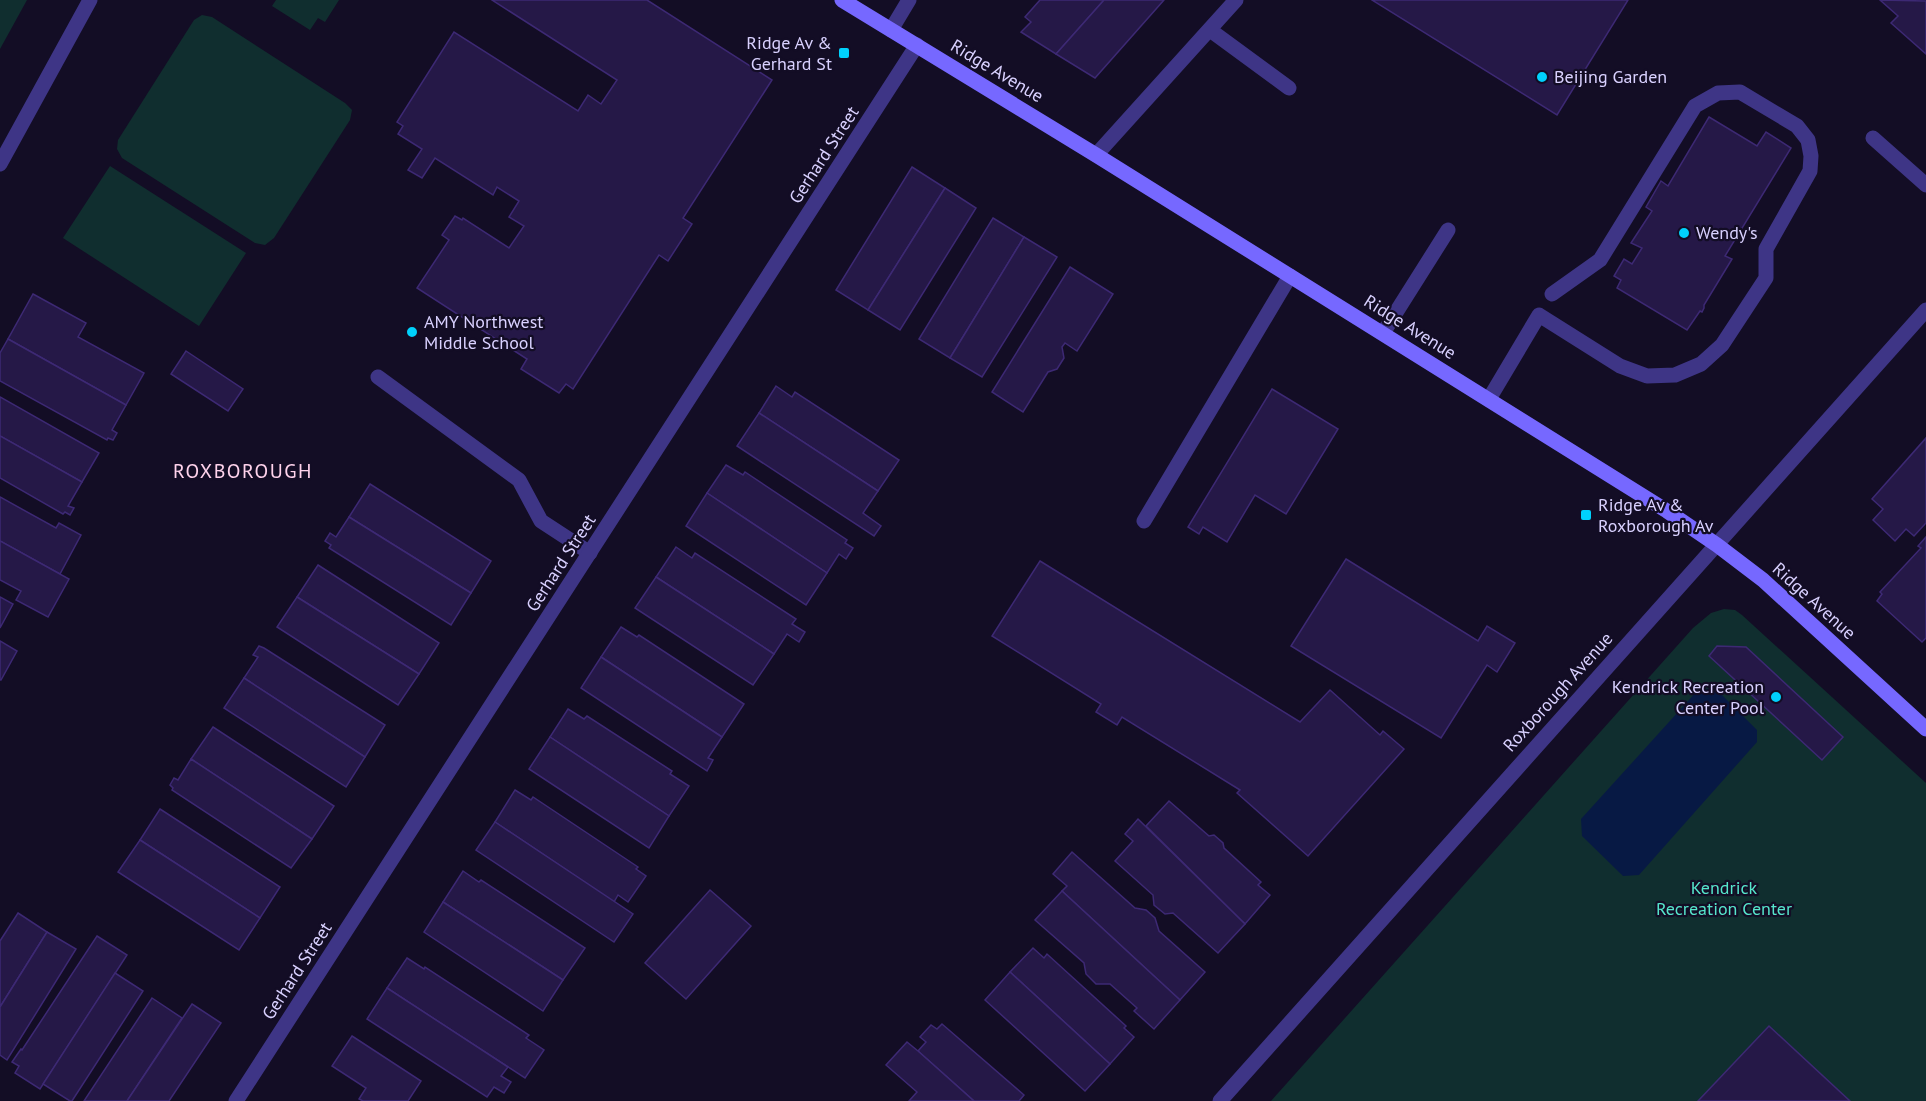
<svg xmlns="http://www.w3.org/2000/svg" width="1926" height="1101" viewBox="0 0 1926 1101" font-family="'PT Sans',sans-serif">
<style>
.green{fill:#102e2f}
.water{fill:#071944}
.building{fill:#251847;stroke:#3d2974;stroke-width:1.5}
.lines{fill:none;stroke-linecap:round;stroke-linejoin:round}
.lane{stroke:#3e3586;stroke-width:15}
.street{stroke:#3e3586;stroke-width:15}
.secondary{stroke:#7668ff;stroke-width:15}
.poi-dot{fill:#00d1fc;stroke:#130d25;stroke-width:2}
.labels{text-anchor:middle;stroke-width:4.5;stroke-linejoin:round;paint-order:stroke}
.poi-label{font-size:18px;fill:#d9d1ff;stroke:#130d25;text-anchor:start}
.street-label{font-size:18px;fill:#d9d1ff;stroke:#130d25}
.park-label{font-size:18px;fill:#56e6cc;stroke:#130d25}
.neighbourhood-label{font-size:20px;letter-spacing:1.5px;fill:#ffd3ec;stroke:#130d25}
</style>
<rect width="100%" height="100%" fill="#130d25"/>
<g class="green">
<polygon points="0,0 27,0 0,49"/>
<polygon points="276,0 339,0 325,22 318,18 310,30 272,6"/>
<polygon points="202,15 212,17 345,103 352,110 350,120 274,238 265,245 255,243 122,158 117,149 118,140 194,20"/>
<polygon points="110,166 246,253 199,326 63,238"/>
<polygon points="1724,609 1735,610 1742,615 1926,783 1926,1101 1271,1101 1693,628 1711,613"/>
</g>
<polygon class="water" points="1715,688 1757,730 1757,742 1639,875 1623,876 1582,836 1581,819 1698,690"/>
<g class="building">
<polygon points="492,0 647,0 772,80 683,218 692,224 668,261 659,255 573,389 566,384 559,393 521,369 527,359 417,288 449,240 442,235 455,216 462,220 463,218 509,248 524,226 509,217 519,201 497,187 493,195 435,158 422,178 408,170 422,149 398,134 403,126 397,122 454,32 578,111 588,95 601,104 617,80"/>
<polygon points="1040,0 1104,0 1056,54 1021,32 1031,22 1025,17"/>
<polygon points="1104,0 1164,0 1095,78 1056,54"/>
<polygon points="1372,0 1628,0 1557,115"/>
<polygon points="1880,0 1926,1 1926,54 1891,23 1898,16"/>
<polygon points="1709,117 1757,146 1766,132 1791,148 1725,256 1732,259 1704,305 1704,308 1702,312 1700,311 1687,330 1617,288 1621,280 1614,276 1624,259 1632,264 1642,248 1631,243 1652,211 1646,207 1661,181 1668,186"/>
<polygon points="912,167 945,188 868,310 836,290"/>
<polygon points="945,188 976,208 900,330 868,310"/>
<polygon points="993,218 1024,237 950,358 919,339"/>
<polygon points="1024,237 1057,257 982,377 950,358"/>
<polygon points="1070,267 1113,294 1077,351 1065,343 1062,347 1064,358 1057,369 1048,372 1023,412 992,392"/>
<polygon points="33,294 86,323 78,337 144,373 126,405 8,339"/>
<polygon points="8,339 126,405 112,430 117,433 113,440 108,438 107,440 0,381 0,353"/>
<polygon points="186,351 243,389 228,411 171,374"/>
<polygon points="776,386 792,397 795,392 899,460 878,491 759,413"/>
<polygon points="1272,389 1338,429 1286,514 1255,495 1227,542 1203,527 1199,534 1188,527"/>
<polygon points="0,397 99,453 82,482 0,436"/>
<polygon points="759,413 878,491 863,513 881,526 874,536 737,446"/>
<polygon points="0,436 82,482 68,506 74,508 70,515 65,512 63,514 0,478"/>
<polygon points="1926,438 1926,523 1914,536 1906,529 1895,541 1873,520 1883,509 1872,499"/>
<polygon points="726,465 743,475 745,472 847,540 845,543 853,548 846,559 839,554 827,573 707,493"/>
<polygon points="370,484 491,561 471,593 349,517"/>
<polygon points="707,493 827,573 806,605 686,526"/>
<polygon points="0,497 56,528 59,523 81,535 60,574 0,541"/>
<polygon points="349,517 471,593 451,625 329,548 331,545 325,541 330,533 336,537"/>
<polygon points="1926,537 1926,638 1922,642 1877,601 1882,594 1880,592 1921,548 1918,546"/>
<polygon points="0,541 69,579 48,617 16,600 21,591 0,580"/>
<polygon points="676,547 692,558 695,553 796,619 792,624 805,632 799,642 787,634 774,654 656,577"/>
<polygon points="1346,559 1478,641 1487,626 1515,643 1497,672 1487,665 1441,738 1291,646"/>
<polygon points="1040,561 1300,722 1330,690 1380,735 1383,731 1404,749 1308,856 1237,793 1240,790 1122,717 1117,725 1096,712 1101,704 992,636"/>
<polygon points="318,565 439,643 419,674 297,597"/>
<polygon points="656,577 774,654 753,685 635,608"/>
<polygon points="0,597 13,604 0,628"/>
<polygon points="297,597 419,674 398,705 277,627"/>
<polygon points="621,627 637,637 639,635 744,704 722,737 601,657"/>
<polygon points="0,641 17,651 1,680 0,680"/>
<polygon points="259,646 264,648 385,725 365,757 244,678 258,657 253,655"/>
<polygon points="1717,646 1746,647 1843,737 1822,760 1709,656"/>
<polygon points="601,657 722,737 708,758 713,760 707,771 581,688"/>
<polygon points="244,678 365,757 346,787 224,708"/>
<polygon points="568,709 584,719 587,716 672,771 670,774 689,786 669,816 550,737"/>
<polygon points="213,727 334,806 312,839 191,759"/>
<polygon points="550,737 669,816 649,848 529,769"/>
<polygon points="191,759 312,839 291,868 172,790 173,788 170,785 174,778 178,780"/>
<polygon points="515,790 531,800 533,797 638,867 636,869 646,876 628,902 618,895 614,902 495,822"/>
<polygon points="1169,801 1209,836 1214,835 1223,843 1224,848 1261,882 1258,885 1270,895 1245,924 1146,826"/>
<polygon points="160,809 280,887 260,918 140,840"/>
<polygon points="1138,819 1245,924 1218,953 1173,913 1165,914 1154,905 1153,895 1115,861 1133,841 1125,834"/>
<polygon points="495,822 633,914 614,942 476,850"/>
<polygon points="140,840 260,918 239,950 118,872"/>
<polygon points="1072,852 1135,908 1146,910 1155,918 1159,931 1205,972 1180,1000 1062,891 1067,886 1053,874"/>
<polygon points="463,871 479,882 481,880 585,948 563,980 443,902"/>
<polygon points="710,890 751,926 686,999 645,963"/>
<polygon points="1062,891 1180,1000 1154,1029 1134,1011 1137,1008 1110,984 1096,984 1086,974 1084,963 1035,920"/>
<polygon points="443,902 563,980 543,1011 424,932"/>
<polygon points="18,913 47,932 0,1007 0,941"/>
<polygon points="47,932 76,949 7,1060 0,1055 0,1007"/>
<polygon points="97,936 127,955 40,1089 15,1073 19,1066 12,1062 21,1049 22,1050"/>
<polygon points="1033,948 1044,958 1047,954 1126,1026 1124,1028 1134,1037 1110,1064 1010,972"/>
<polygon points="407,958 424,969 425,967 529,1035 526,1038 544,1050 525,1078 387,988"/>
<polygon points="1010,972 1110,1064 1085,1091 985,1000"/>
<polygon points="115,973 143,991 72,1101 70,1101 43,1084"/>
<polygon points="387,988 508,1067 501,1076 511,1082 504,1093 494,1087 487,1097 367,1019"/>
<polygon points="152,998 182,1018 127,1101 84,1101"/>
<polygon points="192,1004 221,1023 169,1101 127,1101"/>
<polygon points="942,1024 1024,1095 1019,1101 974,1101 918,1051 926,1042 920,1037 931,1025 937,1029"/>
<polygon points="1769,1026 1850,1101 1698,1101"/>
<polygon points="352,1036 421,1081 408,1101 363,1101 359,1099 366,1088 332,1066"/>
<polygon points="907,1042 918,1051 974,1101 909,1101 917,1092 886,1065"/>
</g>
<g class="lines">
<g class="lane">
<polyline points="891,30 909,0"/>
<polyline points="1210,30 1289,88"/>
<polyline points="1873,138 1926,185"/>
<polyline points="1383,333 1448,230"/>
<polyline points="378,377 519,480 541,521 590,553"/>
<polyline points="1489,399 1539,315 1620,366 1647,376 1675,375 1701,364 1722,345 1766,278 1766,249 1810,171 1811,156 1808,140 1797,126 1740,92 1718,93 1695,106 1600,260 1552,294"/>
<polyline points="1144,521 1290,276"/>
</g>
<g class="street">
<polyline points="1096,155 1236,0"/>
<polyline points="0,164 90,0"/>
<polyline points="236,1101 917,45"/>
<polyline points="1220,1101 1926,310"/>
</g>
<polyline class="secondary" points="842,0 1096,155 1667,511 1717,545 1763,580 1926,729"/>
</g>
<g class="poi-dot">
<rect x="838" y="47" width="12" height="12" rx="3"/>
<circle cx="1542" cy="77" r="6"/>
<circle cx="1684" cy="233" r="6"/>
<circle cx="412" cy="332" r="6"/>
<rect x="1580" y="509" width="12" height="12" rx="3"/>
<circle cx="1776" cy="697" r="6"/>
</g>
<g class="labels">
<g class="poi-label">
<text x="832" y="49" text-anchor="end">Ridge Av &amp;<tspan x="832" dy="21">Gerhard St</tspan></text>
<text x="1554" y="83">Beijing Garden</text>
<text x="1696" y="239">Wendy's</text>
<text x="424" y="328">AMY Northwest<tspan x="424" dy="21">Middle School</tspan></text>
<text x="1598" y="511">Ridge Av &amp;<tspan x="1598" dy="21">Roxborough Av</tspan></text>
<text x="1764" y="693" text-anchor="end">Kendrick Recreation<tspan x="1764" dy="21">Center Pool</tspan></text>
</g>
<g class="street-label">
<text transform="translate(997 71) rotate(31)" y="6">Ridge Avenue</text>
<text transform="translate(824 155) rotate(-57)" y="6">Gerhard Street</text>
<text transform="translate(1410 327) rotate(32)" y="6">Ridge Avenue</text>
<text transform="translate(561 563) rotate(-57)" y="6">Gerhard Street</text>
<text transform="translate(1814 601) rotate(42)" y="6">Ridge Avenue</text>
<text transform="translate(1558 692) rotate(-48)" y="6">Roxborough Avenue</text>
<text transform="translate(297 971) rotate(-57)" y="6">Gerhard Street</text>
</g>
<g class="park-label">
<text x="1724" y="894">Kendrick<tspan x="1724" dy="21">Recreation Center</tspan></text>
</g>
<g class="neighbourhood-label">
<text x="243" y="478">ROXBOROUGH</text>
</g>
</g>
</svg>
